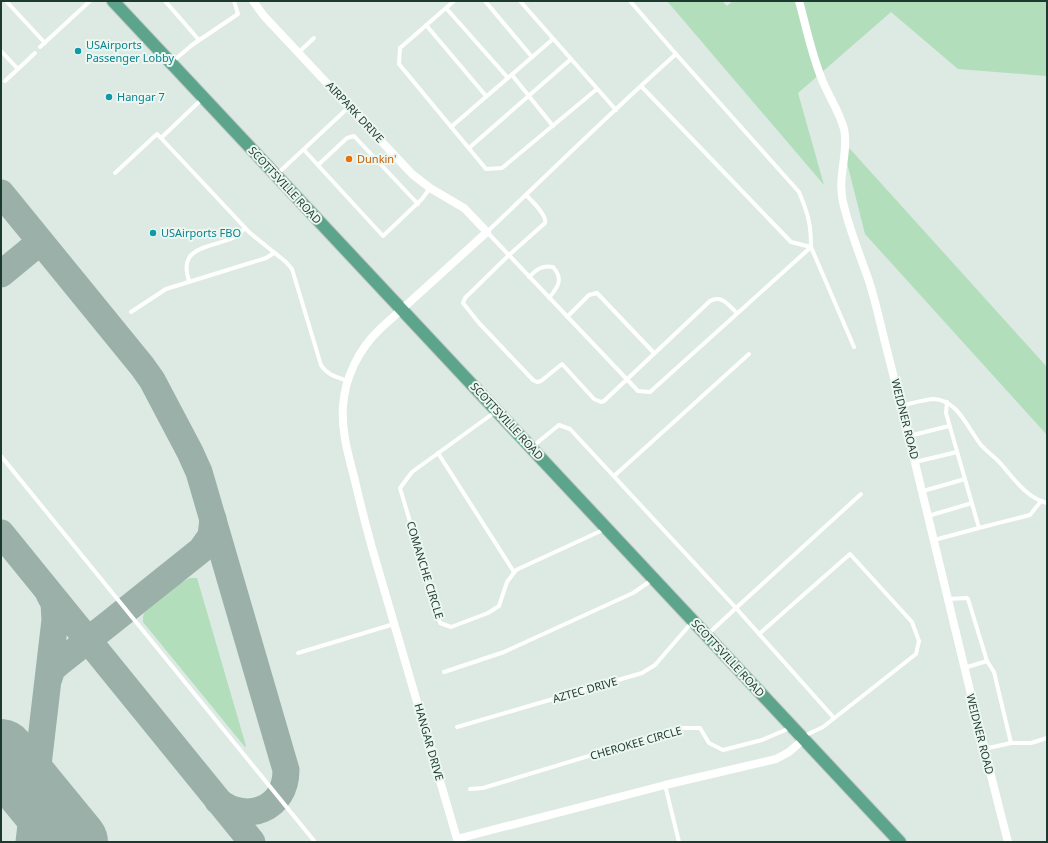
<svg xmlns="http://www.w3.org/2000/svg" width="1048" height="843" viewBox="0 0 1048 843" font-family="'Noto Sans',sans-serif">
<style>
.green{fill:#b2debb}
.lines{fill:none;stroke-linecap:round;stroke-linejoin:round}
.taxiway{stroke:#9ab0a8;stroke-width:27}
.runway{stroke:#9ab0a8;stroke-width:68}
.primary-casing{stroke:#bbc4c1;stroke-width:14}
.service{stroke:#fff;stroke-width:4}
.minor{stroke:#fff;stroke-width:8}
.primary{stroke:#5ca48c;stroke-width:12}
.culture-dot{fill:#0f9aa8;stroke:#edf7f1;stroke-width:1.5}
.food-dot{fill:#e8710a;stroke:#edf7f1;stroke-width:1.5}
.labels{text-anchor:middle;stroke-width:4;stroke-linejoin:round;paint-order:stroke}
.culture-label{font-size:11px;fill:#0d838f;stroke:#edf7f1;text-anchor:start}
.street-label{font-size:11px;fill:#1d3a30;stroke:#edf7f1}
.food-label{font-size:11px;fill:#c56008;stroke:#edf7f1;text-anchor:start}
</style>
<rect width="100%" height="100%" fill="#dceae3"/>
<g class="green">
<polygon points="667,1 722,1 727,6 733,1 1047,1 1047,76 958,69 891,12 798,93 824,185"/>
<polygon points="841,139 1047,367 1047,435 865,234"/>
<polygon points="190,578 197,578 246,746 245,747 143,622 143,617 144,613 182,582"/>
</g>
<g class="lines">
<g class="taxiway">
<path d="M1,193l141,173 10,14 38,72 9,20 87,298c0,39 -39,54 -68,31"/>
<polyline points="1,274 40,242"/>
<polyline points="1,533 252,842"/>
<polyline points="49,678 52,669 59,663 111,622 201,550 211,536 213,519"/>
<polyline points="29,842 55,620 54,603 49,594"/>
</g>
<polyline class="runway" points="1,753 74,842"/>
<defs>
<polyline id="primary" points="113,1 900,842"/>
</defs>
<use href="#primary" class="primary-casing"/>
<g class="service">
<polyline points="6,1 45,43"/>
<polyline points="165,1 199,40"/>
<polyline points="454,1 400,48 399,64 486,169 502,168 597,89"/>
<polyline points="485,1 532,57"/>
<polyline points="520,1 616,110"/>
<polyline points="630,1 676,54"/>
<polyline points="446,8 508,78"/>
<polyline points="426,25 486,96"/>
<polyline points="40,47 90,1"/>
<polyline points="1,51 18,69 35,53"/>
<polyline points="299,52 314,38"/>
<polyline points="172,62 192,45 238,14 234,1"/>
<polyline points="512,75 553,126"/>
<polyline points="5,81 18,69"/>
<path d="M641,86l150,156 20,5c0,-24 -3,-33 -12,-55l-123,-138c-65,58 -126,118 -189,178l151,159 12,1 161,-145 43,100"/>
<path d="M202,99l-41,39 89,95 36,29 6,7 29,96c6,10 16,12 27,16"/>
<polyline points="451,127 553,39"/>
<polyline points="469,148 571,59"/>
<polyline points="304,150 383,236 422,199 430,188"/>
<polyline points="318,165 347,138 354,136 418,204"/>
<polyline points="115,173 157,134 161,138"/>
<polyline points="276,175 349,107"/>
<path d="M526,195c6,6 21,20 19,28l-36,32 -44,43 -2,5 16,20 54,57 4,2 4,-1 21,-17 32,35 7,3 3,-1 106,-100c12,-7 19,5 27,12"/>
<path d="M529,277c8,-8 13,-12 24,-10 11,12 5,20 -4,31"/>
<path d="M189,281c-12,-35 21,-33 44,-43 5,-2 8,-6 12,-10"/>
<polyline points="131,312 166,289 266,258 274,253"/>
<polyline points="567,317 589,295 597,293 654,353"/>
<path d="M901,406c9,-2 24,-7 33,-7 24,1 34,30 47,46 6,7 14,12 20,19 13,15 26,34 46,39"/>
<polyline points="495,412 412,472 400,488 440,623 451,627 488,613 499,606 507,582 516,570 605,529"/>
<polyline points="909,436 949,426"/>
<polyline points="532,447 559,425 570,429 736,608 861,494"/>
<polyline points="438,453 514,572"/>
<polyline points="1,456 315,842"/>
<polyline points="915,462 957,452"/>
<polyline points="614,476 749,354"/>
<polyline points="923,491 965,479"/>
<polyline points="928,516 972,503"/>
<polyline points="979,528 1030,515 1041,501"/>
<polyline points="934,540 979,528 946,413 947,402"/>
<polyline points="948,599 967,598 968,599 987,661"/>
<polyline points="708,634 736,608 834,718"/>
<polyline points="759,634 850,554 912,622 919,641 916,654 823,727 804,736"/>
<polyline points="298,653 394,624"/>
<polyline points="964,668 987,661 994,672 1011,743"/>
<polyline points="444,672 504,652 633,593 652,580"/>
<polyline points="457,727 642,673 655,665 693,621"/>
<polyline points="984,749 1011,743 1031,743 1047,738"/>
<polyline points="665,785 679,842"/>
<polyline points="470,789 483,788 681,728 700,728 709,743 723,750 762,740 790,728"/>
</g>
<g class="minor">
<path d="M253,1l11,15 148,158 18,14 34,20 23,24 -107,97c-21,20 -35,48 -37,77 -2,26 6,51 12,75 7,30 15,61 24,91 26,89 52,178 78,267l208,-54 111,-26 13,-7 15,-13"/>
<path d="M799,1c7,25 12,51 22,76 6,17 18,33 23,52 5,23 -7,48 -1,73 6,27 17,53 26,79 8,25 13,51 20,77 41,161 77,323 119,484"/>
</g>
<use href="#primary" class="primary"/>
</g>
<g class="culture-dot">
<circle cx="78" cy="51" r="4"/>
<circle cx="109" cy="97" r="4"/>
<circle cx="153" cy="233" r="4"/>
</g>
<circle class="food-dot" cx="349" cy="159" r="4"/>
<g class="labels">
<g class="culture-label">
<text x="86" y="49">USAirports<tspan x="86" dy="13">Passenger Lobby</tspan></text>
<text x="117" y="101">Hangar 7</text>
<text x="161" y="237">USAirports FBO</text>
</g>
<g class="street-label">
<text transform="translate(355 112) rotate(47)" y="4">AIRPARK DRIVE</text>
<text transform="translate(285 185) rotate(47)" y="4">SCOTTSVILLE ROAD</text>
<text transform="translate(905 419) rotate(76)" y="4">WEIDNER ROAD</text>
<text transform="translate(507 421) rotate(47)" y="4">SCOTTSVILLE ROAD</text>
<text transform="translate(425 570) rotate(73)" y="4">COMANCHE CIRCLE</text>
<text transform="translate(728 658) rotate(47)" y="4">SCOTTSVILLE ROAD</text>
<text transform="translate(585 690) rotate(-16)" y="4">AZTEC DRIVE</text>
<text transform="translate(980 734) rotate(76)" y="4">WEIDNER ROAD</text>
<text transform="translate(429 742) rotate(74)" y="4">HANGAR DRIVE</text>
<text transform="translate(636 743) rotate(-16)" y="4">CHEROKEE CIRCLE</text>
</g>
<g class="food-label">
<text x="357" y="163">Dunkin'</text>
</g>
</g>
<rect width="1048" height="843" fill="none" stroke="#1d3a30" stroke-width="4"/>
</svg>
